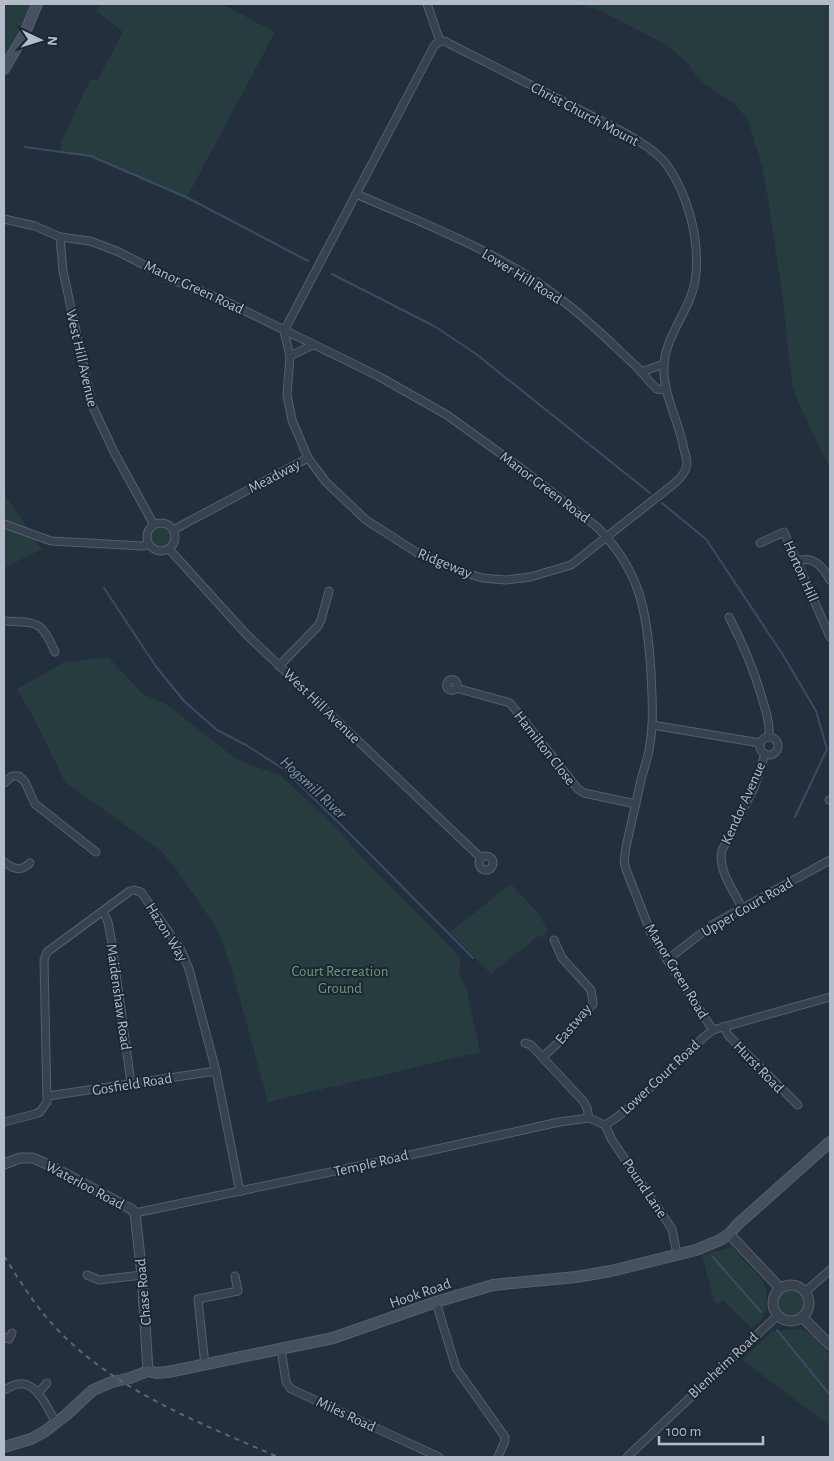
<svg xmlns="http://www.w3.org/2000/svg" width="834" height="1461" viewBox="0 0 834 1461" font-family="'Alegreya Sans',sans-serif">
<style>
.green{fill:#263c3f}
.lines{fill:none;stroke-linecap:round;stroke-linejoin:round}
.stream{stroke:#394c67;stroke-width:2}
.minor-casing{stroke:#565f6c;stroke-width:9}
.tertiary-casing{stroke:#565f6c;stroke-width:11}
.secondary-casing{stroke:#565f6c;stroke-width:12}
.minor{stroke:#38414e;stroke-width:7}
.tertiary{stroke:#38414e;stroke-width:9}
.secondary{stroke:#465061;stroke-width:10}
.rail{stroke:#5a6575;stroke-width:2;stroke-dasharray:5 5;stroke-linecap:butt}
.labels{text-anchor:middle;stroke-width:4;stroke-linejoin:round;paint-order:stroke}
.street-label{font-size:15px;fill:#b4bcc9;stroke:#1d2633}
.park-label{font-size:15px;fill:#6b9a76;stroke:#1d2633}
.water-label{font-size:16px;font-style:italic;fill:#7c92b1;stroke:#1d2633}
</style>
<rect width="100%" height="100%" fill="#242f3e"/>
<g class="green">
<polygon points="4,4 31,4 26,18 4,57"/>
<polygon points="103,4 222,4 275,32 186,199 89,157 60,153 62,140 90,80 98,79 123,32 95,10"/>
<polygon points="576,4 830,4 830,468 798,402 792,384 782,292 768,198 762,167 748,120 736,105 705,84 696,76 688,63 665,44 597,9"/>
<polygon points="4,494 42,549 4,568"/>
<circle cx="161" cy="538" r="10"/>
<polygon points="108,657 143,694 166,704 235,758 250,765 280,775 338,829 358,853 461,958 459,972 467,990 480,1052 268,1102 230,963 216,927 176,869 161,851 65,782 36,722 17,689 63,663"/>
<polygon points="511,884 540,915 547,930 544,936 537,937 491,974 450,932"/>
<polygon points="732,1247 762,1280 766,1288 767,1308 760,1322 751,1328 723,1300 718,1304 714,1301 702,1255"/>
<circle cx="790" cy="1303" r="15"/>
<polygon points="802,1329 813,1336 830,1355 830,1426 742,1360 772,1331"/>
</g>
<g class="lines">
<g class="stream">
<polyline points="25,147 91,156 186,197 308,261"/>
<polyline points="332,274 434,326 476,354 650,493"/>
<polyline points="662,503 706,539 783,655 816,711 827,749 795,817"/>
<polyline points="104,588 157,668 184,701 217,730 246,745 285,770 348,832 473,958"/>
<polyline points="713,1257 761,1312"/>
<polyline points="777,1330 830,1395"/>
</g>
<defs>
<g id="minor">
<polyline points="427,4 440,41"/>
<path d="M440,41h5l5,3c43,22 85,43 128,65 26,14 72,33 89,56 21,30 32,72 29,108 -2,34 -30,59 -32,92 -2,27 14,54 19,80 1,6 4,13 4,19 -1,8 -6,13 -12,19l-104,82 -41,12 -24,3 -24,-2 -22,-7 -44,-19 -50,-32 -40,-38 -18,-24 -16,-38 -5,-25 3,-39 -6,-25 150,-285z"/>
<path d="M356,194c69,30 142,57 203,104 29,21 54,47 80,71 6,7 11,14 18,20l9,1"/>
<path d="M4,219l31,7 25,11 30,4 29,11 52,27 54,22 153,75 69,39 75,54 75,58c44,44 50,85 54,145 1,24 3,48 -1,71 -1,13 -6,25 -9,37 -5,22 -10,45 -15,67l-2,15 3,10 24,61 16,27 46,70"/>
<polyline points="60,237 63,271 92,405 114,452 154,525"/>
<polyline points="290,356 313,345"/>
<polyline points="641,372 664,364"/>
<circle cx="161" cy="537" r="14"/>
<polyline points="4,524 51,541 143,546 148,544"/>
<polyline points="173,530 308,458"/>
<polyline points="760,543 784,532 830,637"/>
<polyline points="169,549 246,634 481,858"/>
<path d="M797,561c17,-6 26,6 33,19"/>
<path d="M729,617c14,27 25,53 33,81 4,13 8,25 7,39"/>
<path d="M4,621c33,2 37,-2 51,31"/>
<polyline points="279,666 318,626 321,620 329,591"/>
<circle cx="452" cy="685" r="5.5"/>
<polyline points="456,688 510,703 578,789 584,793 636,804"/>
<polyline points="652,725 760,743"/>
<circle cx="769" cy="746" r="9"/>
<polyline points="4,783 12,776 19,776 25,782 35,804 96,852"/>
<polyline points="829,800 830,800"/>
<circle cx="486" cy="863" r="7"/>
<path d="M4,862c9,7 17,10 26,1"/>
<path d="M742,908c-8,-17 -25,-39 -20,-58l32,-62 11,-34"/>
<polyline points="103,911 108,922 112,944 131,1083"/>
<polyline points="667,960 712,925 830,860"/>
<polyline points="724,1026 728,1035 798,1105"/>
<polyline points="525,1043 531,1045 583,1101 587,1108 589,1118"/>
<polyline points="543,1057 560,1041 593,1004 591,990 562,958 554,940"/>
<polyline points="48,1096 216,1071"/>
<polyline points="4,1122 35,1114 40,1112 47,1102 44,960 47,952 130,891 134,890 141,892 181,950 189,969 216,1071 240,1192"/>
<polyline points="605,1125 616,1118 631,1106 704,1037 713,1030 830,997"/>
<polyline points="605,1125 612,1140 672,1229 677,1254"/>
<polyline points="135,1213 392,1159 559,1122 589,1118 605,1125"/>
<polyline points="87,1275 99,1280 142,1275"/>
<polyline points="805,1292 830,1270"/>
<polyline points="436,1302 456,1368 505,1437 505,1441 498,1457"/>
<polyline points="4,1337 9,1339 12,1333"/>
<polyline points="281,1349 286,1382 291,1389 439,1457"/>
<polyline points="205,1365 198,1299 238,1291 235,1276"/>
<path d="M4,1390c5,-2 10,-6 15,-6 18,-3 30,27 37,39"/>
<polyline points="39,1392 47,1383"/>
<polyline points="627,1457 777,1316"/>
</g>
<g id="tertiary">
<polyline points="4,1164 20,1158 33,1158 51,1166 131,1209 135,1213 142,1275 148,1371"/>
<polyline points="729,1234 780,1288"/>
<circle cx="791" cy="1303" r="18"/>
<polyline points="802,1317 830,1345"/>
</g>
<g id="secondary">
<polyline points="4,69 24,35 37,4"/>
<polyline points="4,1447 31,1439 44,1432 66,1415 93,1390 112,1382 130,1378 148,1371 156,1373 168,1372 333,1338 436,1302 493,1285 576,1277 611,1271 696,1250 720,1240 729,1234 738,1224 830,1142"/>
</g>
</defs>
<use href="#minor" class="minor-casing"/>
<use href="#tertiary" class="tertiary-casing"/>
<use href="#secondary" class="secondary-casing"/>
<use href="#minor" class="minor"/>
<use href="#tertiary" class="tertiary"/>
<use href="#secondary" class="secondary"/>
<path class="rail" d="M4,1256c16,25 31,50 51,71 60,64 145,96 223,130"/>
</g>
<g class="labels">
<g class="street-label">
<text transform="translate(585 114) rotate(28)" y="5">Christ Church Mount</text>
<text transform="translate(522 276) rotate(32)" y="5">Lower Hill Road</text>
<text transform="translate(194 287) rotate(25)" y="5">Manor Green Road</text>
<text transform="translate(82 358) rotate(77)" y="5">West Hill Avenue</text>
<text transform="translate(274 476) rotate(-28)" y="5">Meadway</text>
<text transform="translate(545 487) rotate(37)" y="5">Manor Green Road</text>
<text transform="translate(445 563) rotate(22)" y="5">Ridgeway</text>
<text transform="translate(801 571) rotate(66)" y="5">Horton Hill</text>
<text transform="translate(322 706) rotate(44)" y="5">West Hill Avenue</text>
<text transform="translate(545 748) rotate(52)" y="5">Hamilton Close</text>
<text transform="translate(743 803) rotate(-66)" y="5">Kendor Avenue</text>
<text transform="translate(747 907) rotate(-30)" y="5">Upper Court Road</text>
<text transform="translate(167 932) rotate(58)" y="5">Hazon Way</text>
<text transform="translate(677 971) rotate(59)" y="5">Manor Green Road</text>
<text transform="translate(119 997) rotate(82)" y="5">Maidenshaw Road</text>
<text transform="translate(573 1024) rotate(-50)" y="5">Eastway</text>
<text transform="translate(759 1067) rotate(46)" y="5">Hurst Road</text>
<text transform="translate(660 1077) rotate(-43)" y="5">Lower Court Road</text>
<text transform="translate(132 1084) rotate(-9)" y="5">Gosfield Road</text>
<text transform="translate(371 1163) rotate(-13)" y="5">Temple Road</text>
<text transform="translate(85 1185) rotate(28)" y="5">Waterloo Road</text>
<text transform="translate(645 1188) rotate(56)" y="5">Pound Lane</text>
<text transform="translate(143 1292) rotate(-95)" y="5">Chase Road</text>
<text transform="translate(420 1293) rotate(-19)" y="5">Hook Road</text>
<text transform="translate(723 1365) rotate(-43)" y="5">Blenheim Road</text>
<text transform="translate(346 1414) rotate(25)" y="5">Miles Road</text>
</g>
<g class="park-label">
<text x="340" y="976">Court Recreation<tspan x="340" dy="17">Ground</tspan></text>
</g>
<g class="water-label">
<text transform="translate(314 787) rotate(43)" y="6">Hogsmill River</text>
</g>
</g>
<rect width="834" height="1461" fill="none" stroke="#b4bcc9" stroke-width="10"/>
<g transform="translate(40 40) rotate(94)" stroke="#1d2633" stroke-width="4" paint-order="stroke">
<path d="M0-4L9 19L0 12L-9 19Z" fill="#b4bcc9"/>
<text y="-8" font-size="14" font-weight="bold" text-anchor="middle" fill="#b4bcc9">N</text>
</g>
<path d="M659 1436v8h104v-8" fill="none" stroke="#b4bcc9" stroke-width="2.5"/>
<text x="666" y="1436" font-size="15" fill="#b4bcc9" stroke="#1d2633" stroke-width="4" paint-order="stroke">100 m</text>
</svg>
